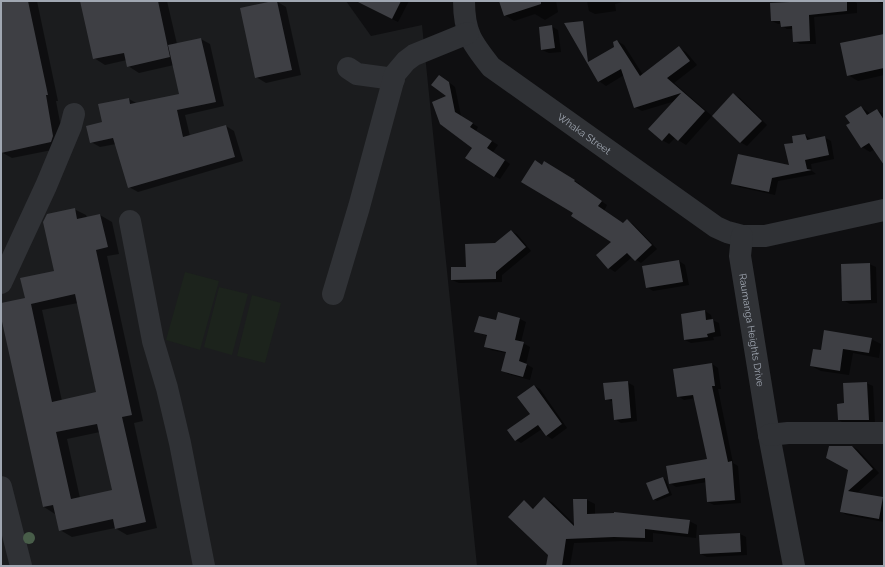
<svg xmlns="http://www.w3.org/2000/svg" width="885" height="567" viewBox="0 0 885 567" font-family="Raleway,sans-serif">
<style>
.built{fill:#1b1c1e}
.green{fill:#1c231c}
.shadow{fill:#0007;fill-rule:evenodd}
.building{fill:#3e3f44;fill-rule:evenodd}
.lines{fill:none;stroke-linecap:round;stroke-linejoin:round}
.minor{stroke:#303236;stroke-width:22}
.tree{fill:#485d49}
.labels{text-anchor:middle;stroke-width:4;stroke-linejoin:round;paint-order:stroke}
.street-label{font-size:10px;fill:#a0a7b2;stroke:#0a0b0c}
</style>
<rect width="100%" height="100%" fill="#0f0f11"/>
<polygon class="built" points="1,1 346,1 371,36 422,25 477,566 1,566"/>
<g class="green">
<polygon points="185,272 219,281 200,350 166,340"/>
<polygon points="219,287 248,294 232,355 204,347"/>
<polygon points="252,295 281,303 265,363 237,356"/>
</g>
<g class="shadow">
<polygon points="1,1 37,1 58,101 56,101 64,143 62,148 12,158 1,152"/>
<polygon points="81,1 167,1 177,44 201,39 210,44 224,106 185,115 190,136 226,126 234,131 243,161 138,192 129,187 116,144 100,147 91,142 103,123 129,99 138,104 180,95 174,65 139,73 128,66 127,60 105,65 94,58"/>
<polygon points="276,1 286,7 301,75 266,83 256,77"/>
<polygon points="379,1 409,1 398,22 380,13"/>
<polygon points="500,1 556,1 558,12 545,20 535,14 514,21 505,15"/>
<polygon points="587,1 626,1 615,4 616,11 595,14 589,11"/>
<polygon points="831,1 853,1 857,3 857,13 814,17 816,44 800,44 794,41 793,29 787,29 782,26 781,24 778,24 772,21"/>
<polygon points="874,1 884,1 884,4"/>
<polygon points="551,26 558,30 561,52 549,53 542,50"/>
<polygon points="884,35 884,75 858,81 848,75"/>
<polygon points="617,41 624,45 643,75 679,48 686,52 697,65 674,83 712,116 686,145 675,138 669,144 662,140 675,101 642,111 635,107 624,75 606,86 599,81 616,47"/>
<polygon points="446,80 455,87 461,116 478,127 476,131 498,145 493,152 510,164 500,179 494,176 473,147 441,123 448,96"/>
<polygon points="734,95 740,98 767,125 747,146 740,142"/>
<polygon points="861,107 871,114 877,110 884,114 884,163 875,149 870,152 862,147 851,123"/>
<polygon points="805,135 812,140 824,137 831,141 834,159 811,164 812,171 816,174 778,181 775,195 739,187 732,183 790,166 794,143"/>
<polygon points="545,163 580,184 579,186 607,205 604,211 624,224 627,220 633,224 657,249 641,263 632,257 615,272 609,268 613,242 574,213 543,166"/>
<path d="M74,209l12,6 1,3 13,-3 12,7 7,32 -12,2 36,165 -9,2 23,105 -30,7 -12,-7 -43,9 -12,-7 -5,-16 -11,-7 -43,-195v-8l25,-5 29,-28zM78,303l19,90 -35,8 -20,-91zM100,432l13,59 -33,7 -13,-59z"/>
<polygon points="511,231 517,234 531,251 502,275 502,282 459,283 452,280"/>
<polygon points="679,261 685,265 689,285 653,291 647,287"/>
<polygon points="869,264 876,267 877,303 850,304 843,300"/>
<polygon points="705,311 711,315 712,320 719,323 721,336 713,337 714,340 691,343 685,340"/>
<polygon points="520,319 526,322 521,342 530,347 526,364 533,368 530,380 508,374 502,370 506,353 491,350 485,346 487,336 476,331 496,321"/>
<polygon points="871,339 881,344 879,358 853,353 849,375 821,371 811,366 822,351"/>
<polygon points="712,364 718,368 721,389 718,389 733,463 738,466 741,503 714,505 708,502 707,482 676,487 670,483 708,460 695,398 684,400 678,396"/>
<polygon points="627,382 634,386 637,421 621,423 615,419 614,402 606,399"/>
<polygon points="866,383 873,386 875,424 845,424 839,420 846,404"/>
<polygon points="534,386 540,389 567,428 552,439 546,435 542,429 521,443 516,440 531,415"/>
<polygon points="852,446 858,450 879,473 856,494 884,499 884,522 847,515 841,512"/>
<polygon points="663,478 666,480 672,495 657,501 654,499"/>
<polygon points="545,498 553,503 575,525 587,500 595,504 595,515 689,521 697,525 696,538 653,533 653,542 623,541 574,543 570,566 537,566 559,564 524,502 535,509"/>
<polygon points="740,534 746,537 747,555 707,557 701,554"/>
</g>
<g class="building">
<polygon points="1,1 28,1 48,95 46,95 53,136 51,142 1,153"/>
<polygon points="80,1 158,1 170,57 127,67 124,53 93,59"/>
<polygon points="273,1 277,1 292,70 255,78 240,8"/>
<polygon points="356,1 401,1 392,19"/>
<polygon points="499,1 541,1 541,4 504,16"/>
<polygon points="809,1 847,1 847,11 809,15 810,41 793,42 792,26 781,27 780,21 771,21 770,3"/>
<polygon points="583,21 588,62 614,47 613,42 617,40 640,76 679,46 690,61 667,78 705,111 678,141 669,133 662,141 648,129 681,93 634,108 621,69 598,82 564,23"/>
<polygon points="552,25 555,48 541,50 539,27"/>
<polygon points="884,34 884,68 847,76 840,43"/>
<polygon points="201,38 216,102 177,110 183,137 226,125 235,157 128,188 113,138 90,143 86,126 102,122 98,104 129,98 130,104 179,94 168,45"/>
<polygon points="439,75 449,82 455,112 473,123 470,127 492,141 487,148 505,160 494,177 465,158 472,148 440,124 432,102 446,96 431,85"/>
<polygon points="733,93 762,121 740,143 712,116"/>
<polygon points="861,106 867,115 877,109 884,120 884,165 869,143 861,148 846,125 850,123 845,116"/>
<polygon points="805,134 807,140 825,136 829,155 805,160 807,169 812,170 772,178 769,192 731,184 738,154 789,165 784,144 793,143 792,136"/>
<polygon points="535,160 542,165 544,161 575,180 574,181 602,201 598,206 623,223 627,219 652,245 635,261 627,253 608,269 596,255 611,242 571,216 573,213 521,182"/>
<path d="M75,208l2,11 23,-5 8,33 -12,3 36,165 -10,2 24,105 -31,7 -2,-10 -54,12 -6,-26 -10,2 -42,-190v-14l24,-5 -5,-20 34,-7 -11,-49 4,-8zM75,294l21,98 -44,10 -21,-98zM97,424l15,66 -41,9 -15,-67z"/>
<polygon points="511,230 526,247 496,272 496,279 451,280 451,267 466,267 465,244 495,243"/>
<polygon points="679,260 683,282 646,288 642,266"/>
<polygon points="870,263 871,300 842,301 841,264"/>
<polygon points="705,310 706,320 713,319 715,332 707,334 708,337 684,340 681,314"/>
<polygon points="498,312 520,318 515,340 524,342 519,361 527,364 523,377 501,371 506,352 484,347 487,335 474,332 479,316 496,320"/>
<polygon points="824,330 872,338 869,353 843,349 840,371 810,366 813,349 821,350"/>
<polygon points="712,363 715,386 712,386 728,462 732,461 735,500 707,502 705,478 669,484 666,466 707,459 693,395 677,397 673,369"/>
<polygon points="628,381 631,418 614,420 612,399 605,400 603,383"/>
<polygon points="867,382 869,420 838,420 837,404 844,403 843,383"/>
<polygon points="534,385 562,424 546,436 538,425 515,441 507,430 530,414 517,397"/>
<polygon points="829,446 852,446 873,469 848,491 883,497 879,519 840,512 848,470 826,458"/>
<polygon points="663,477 669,493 653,500 646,483"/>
<polygon points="544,497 574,526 573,499 587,499 587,514 614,513 614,512 690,520 688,534 645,529 645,538 614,537 566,539 562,566 546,566 548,555 508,517 524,500 533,509"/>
<polygon points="740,533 741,552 700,554 699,535"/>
</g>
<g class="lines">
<g class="minor">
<path id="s1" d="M464,1c0,32 8,42 27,66l225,160 11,5 15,4h23l119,-26"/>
<polyline points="348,68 357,74 394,79"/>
<polyline points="130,221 153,341 167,388 180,443 204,566"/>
<path id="s2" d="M742,236l-2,20 29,179 25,131"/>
<polyline points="1,283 46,186 71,126 74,114"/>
<polyline points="333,294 359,207 395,74 406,61 414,55 468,33"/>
<polyline points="769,435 788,433 884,433"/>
<polyline points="1,487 21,566"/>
</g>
</g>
<circle class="tree" cx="29" cy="538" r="6"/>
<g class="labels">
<g class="street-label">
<text dy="4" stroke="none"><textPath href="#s1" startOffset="188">Whaka Street</textPath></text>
<text dy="4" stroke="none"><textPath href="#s2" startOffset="95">Raumanga Heights Drive</textPath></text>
</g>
</g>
<rect width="885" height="567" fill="none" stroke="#a0a7b2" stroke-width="4"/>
</svg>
